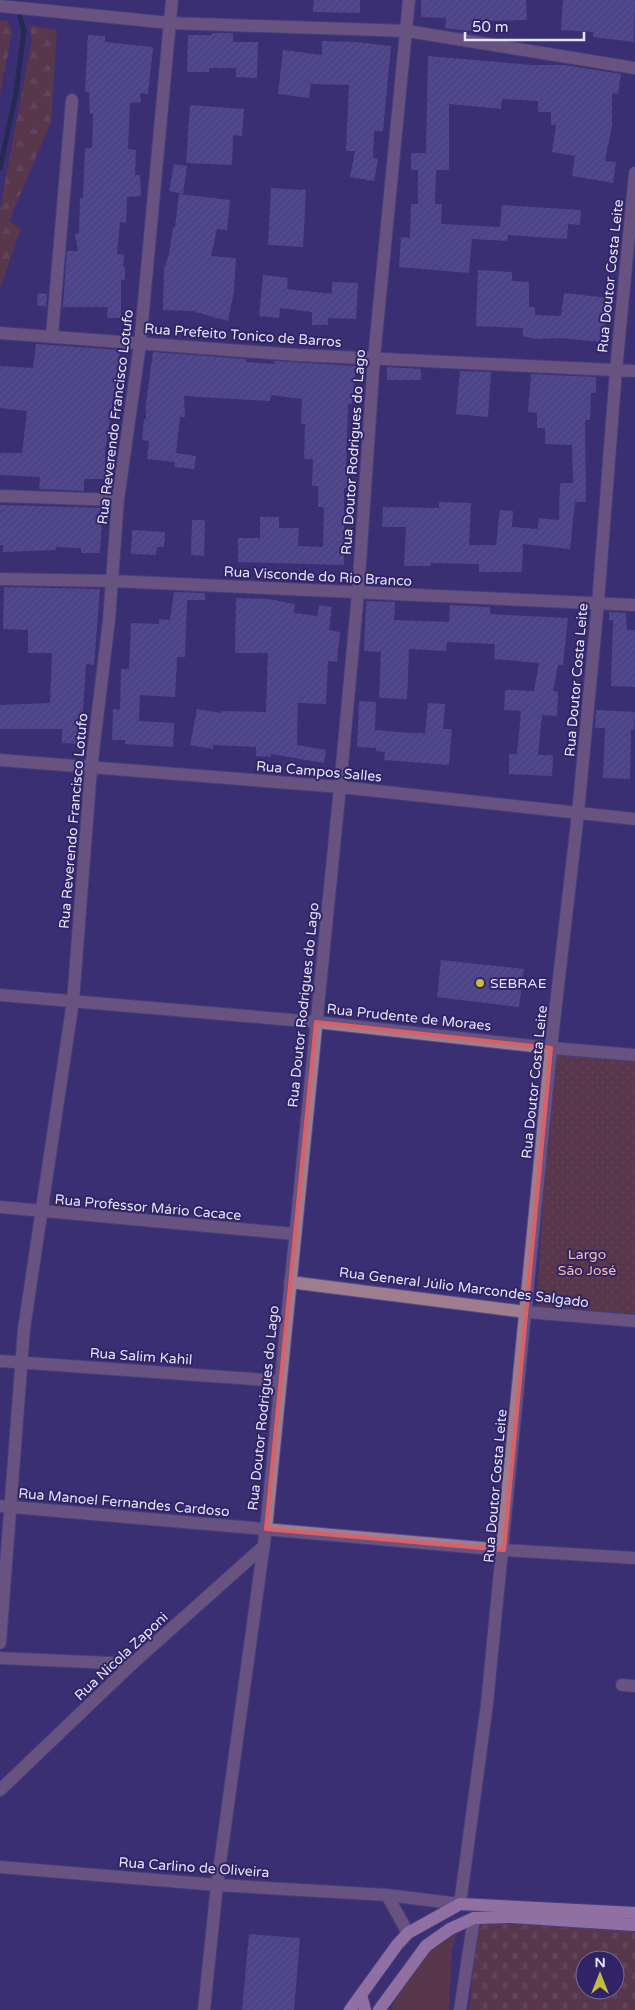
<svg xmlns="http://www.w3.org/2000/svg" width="635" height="2010" viewBox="0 0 635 2010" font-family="'Varela Round',sans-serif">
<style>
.grass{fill:#7c3f1e}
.forest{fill:url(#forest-firs)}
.cemetery{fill:url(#cemetery-stones);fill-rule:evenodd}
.park{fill:url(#park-dots)}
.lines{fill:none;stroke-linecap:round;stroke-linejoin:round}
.stream{stroke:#0e232c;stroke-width:5}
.building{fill:url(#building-hatch)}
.minor-casing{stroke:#554c88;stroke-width:14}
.major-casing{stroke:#554c88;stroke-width:14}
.minor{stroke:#9f7c8e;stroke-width:12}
.major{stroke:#f8bfdc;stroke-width:12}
.marked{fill:none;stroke:#da6067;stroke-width:4;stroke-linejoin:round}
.poi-dot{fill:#c2bd3f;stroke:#312466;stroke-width:2}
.labels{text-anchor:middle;stroke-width:4;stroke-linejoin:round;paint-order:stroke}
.street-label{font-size:14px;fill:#e3e3fb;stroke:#312466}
.poi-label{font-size:14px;fill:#e3e3fb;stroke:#312466;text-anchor:start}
.park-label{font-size:14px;fill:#f7bea3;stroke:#312466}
</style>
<defs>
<pattern id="forest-firs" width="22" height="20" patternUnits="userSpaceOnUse" patternTransform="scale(1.25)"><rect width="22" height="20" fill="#7c3f1e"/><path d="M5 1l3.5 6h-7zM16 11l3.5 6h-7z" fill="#8e5b40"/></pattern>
<pattern id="cemetery-stones" width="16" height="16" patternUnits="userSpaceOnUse" patternTransform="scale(1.25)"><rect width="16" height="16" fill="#7c3f1e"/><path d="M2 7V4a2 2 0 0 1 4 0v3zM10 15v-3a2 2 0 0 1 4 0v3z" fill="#8e5b40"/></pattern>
<pattern id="park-dots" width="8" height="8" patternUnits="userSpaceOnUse" patternTransform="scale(1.25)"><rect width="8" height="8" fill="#7c3f1e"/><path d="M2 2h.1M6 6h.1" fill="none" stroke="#8e5b40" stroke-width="1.8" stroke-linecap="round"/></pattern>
<pattern id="building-hatch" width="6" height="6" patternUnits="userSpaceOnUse" patternTransform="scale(1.25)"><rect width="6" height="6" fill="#645ca3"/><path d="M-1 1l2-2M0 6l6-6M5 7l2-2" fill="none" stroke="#7a73b1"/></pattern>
</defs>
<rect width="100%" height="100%" fill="#3a2f72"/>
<path class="grass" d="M458,1931l-6,18 -3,61h-57c-1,-9 32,-54 40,-61 8,-7 17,-12 26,-18z"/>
<g class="forest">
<polygon points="0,20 8,21 12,33 0,95"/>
<polygon points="29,25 57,30 51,122 9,221 21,229 0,289 0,208 32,39"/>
</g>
<path class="cemetery" d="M491,1918l144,11v81h-166l8,-81zM585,1960h30v30h-30z"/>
<polygon class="park" points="553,1054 635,1062 635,1314 536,1307"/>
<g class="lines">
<polyline class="stream" points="0,168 16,93 24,31 15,0"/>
</g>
<g class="building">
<polygon points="314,0 360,0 360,13 313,12"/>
<polygon points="421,0 526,0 527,20 480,21 479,32 445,28 446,18 421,17"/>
<polygon points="563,0 635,0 634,42 593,37 593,32 561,30"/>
<polygon points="212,33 233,33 233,42 258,42 257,78 236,77 236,68 209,68 209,72 187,72 188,35 212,35"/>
<polygon points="88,35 105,36 105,42 153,47 148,94 140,93 141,102 130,103 128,149 136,150 135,175 140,175 141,196 127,197 126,223 120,222 117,254 124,255 123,267 125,267 125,280 121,280 121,318 107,318 108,307 63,307 67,251 78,251 75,234 79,233 80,198 83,198 85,148 92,148 93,113 90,114 89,92 85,92"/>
<polygon points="322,41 356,42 391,46 383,131 374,131 373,158 378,159 374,181 350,177 355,151 346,151 349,85 311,84 309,98 278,94 283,50 322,55"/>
<polygon points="428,56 532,65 564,65 621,74 618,94 612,93 612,126 605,161 616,162 613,183 572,176 575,156 552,152 556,125 551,125 551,112 538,112 538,101 502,99 501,109 449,104 449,170 436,170 435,204 442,204 441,224 500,227 502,205 581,210 580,225 568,224 567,239 508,235 507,241 472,239 469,273 399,267 401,237 410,238 411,204 418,204 418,170 411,170 411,153 426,153"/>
<polygon points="190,105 244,109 242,136 233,135 232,165 186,163"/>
<polygon points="174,164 187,166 183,194 169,191"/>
<polygon points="271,188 306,190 303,247 268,245"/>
<polygon points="179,194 230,200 227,230 217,229 211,256 236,258 234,291 228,321 192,311 163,310 164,269 169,254 173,227 175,227"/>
<polygon points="478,270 512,272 512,281 529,282 529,307 535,307 535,315 561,316 564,293 609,298 603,342 560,338 535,339 523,336 523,328 476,326"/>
<polygon points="263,275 288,278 287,289 332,294 332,282 358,283 356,319 328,318 328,325 312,325 312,312 280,308 279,318 259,316"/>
<polygon points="38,293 47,294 46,307 37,305"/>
<polygon points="36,344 120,350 105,453 105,479 84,479 84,491 39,489 40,477 0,475 0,453 22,453 27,411 0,408 0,366 33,368"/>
<polygon points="153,352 246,359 246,362 274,364 275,361 356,366 352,404 348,404 346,468 348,469 347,488 344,488 344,565 238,562 238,538 260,538 260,517 279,517 279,528 299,528 298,546 323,547 324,507 318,507 318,486 312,486 313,459 304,459 305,424 301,424 302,399 271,395 270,401 184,396 185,417 180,417 176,453 196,456 194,469 174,467 175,462 147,459 149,441 142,440 144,419 146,419 146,403"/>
<polygon points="387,367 421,369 421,380 387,380"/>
<polygon points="460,371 491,372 488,417 456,414"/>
<polygon points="531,374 596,377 596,393 591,393 590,420 585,420 586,502 575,502 570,549 523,544 522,572 479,572 479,564 431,563 431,566 404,566 406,527 382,527 383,507 439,508 439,502 471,503 469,545 496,545 500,510 513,511 512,527 538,529 539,518 559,520 560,483 573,483 572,445 545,444 545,428 537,428 537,413 528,412"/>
<polygon points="0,505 105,508 104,518 102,518 100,553 81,553 81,548 56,547 56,550 3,552 3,545 0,545"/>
<polygon points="192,520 205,520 204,556 191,555"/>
<polygon points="132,530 165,532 164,547 157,547 156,555 131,554"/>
<polygon points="4,587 100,589 94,665 86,664 81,744 62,743 62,729 0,729 0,705 50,703 52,653 28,653 28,630 3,629"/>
<polygon points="174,592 205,593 205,600 187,600 185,657 177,657 175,697 140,695 139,721 174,723 173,747 125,744 125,740 112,740 113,709 120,710 121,669 129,669 131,623 159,624 159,619 170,620"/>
<polygon points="236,598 268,599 295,604 294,613 317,616 319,605 332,607 329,630 340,632 337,662 328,661 326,704 298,703 297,745 326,750 324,763 271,754 271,757 256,756 256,747 213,745 213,749 190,745 197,709 221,713 221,711 266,712 268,653 235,653"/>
<polygon points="366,601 395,602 394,620 449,622 450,605 490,607 490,614 568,618 563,665 558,665 553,691 558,692 557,716 542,715 538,755 553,755 552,776 509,774 509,754 517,754 521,711 504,710 505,690 534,691 539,663 494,659 495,644 447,642 446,651 409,649 407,699 379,698 381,652 364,651"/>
<polygon points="609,612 626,613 627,630 635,630 635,687 611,686 613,620 609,620"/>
<polygon points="359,701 376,702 375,730 411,733 425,733 428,703 445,704 443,729 452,729 449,765 384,760 385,752 376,751 376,748 357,747"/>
<polygon points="596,710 635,712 634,730 631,730 630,779 603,778 605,728 595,728"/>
<polygon points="441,960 524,969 519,1007 437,997"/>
<polygon points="249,1934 300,1938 294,2010 242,2010"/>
</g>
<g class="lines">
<defs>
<g id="minor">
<polyline points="0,6 170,23 407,31 635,68"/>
<polyline points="0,333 298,355 635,371"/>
<polyline points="52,336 72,100"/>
<polyline points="0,496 118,500"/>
<polyline points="0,579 113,581 635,605"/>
<polyline points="0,760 340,787 635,819"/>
<polyline points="0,995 316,1022 551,1048 635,1055"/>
<polyline points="0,1207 294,1234"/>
<polyline points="290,1282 526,1312 635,1321"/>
<polyline points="0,1361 280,1381"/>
<polyline points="0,1506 504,1550 635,1558"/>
<polyline points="0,1643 24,1329 73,1001 91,769 109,620 118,500 140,344 172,0"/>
<polyline points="0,1658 132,1664"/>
<polyline points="622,1685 635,1686"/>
<polyline points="0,1790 132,1664 264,1546"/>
<polyline points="0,1867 217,1885 387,1895 460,1904 487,1704 551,1048 578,813 598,603 616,370 635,173"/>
<polyline points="387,1895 408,1933"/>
<polyline points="204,2010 217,1885 266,1529 340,787 358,593 374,358 409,0"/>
<polyline points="460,2010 474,1918"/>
</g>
<g id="major">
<polyline points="361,1995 365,2010"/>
<polyline points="350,2010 397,1945 408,1933 460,1904 635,1913"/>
<polyline points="379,2010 426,1946 450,1929 474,1918 512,1917 635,1925"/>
</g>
</defs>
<use href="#minor" class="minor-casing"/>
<use href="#major" class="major-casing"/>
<use href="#minor" class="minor"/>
<use href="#major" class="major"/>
</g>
<path d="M0 0H635V2010H0ZM316,1022l235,26 -47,502 -238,-21z" fill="#3a2f72" fill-opacity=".55" fill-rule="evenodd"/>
<path class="marked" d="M316,1022l235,26 -47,502 -238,-21z"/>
<circle class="poi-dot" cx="480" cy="983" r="5"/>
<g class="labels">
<g class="street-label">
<text transform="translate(610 276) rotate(-84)" y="5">Rua Doutor Costa Leite</text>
<text transform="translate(243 335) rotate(4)" y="5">Rua Prefeito Tonico de Barros</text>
<text transform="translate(115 417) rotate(-83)" y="5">Rua Reverendo Francisco Lotufo</text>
<text transform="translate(353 452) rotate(-86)" y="5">Rua Doutor Rodrigues do Lago</text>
<text transform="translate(318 576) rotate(3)" y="5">Rua Visconde do Rio Branco</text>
<text transform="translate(576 680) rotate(-85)" y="5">Rua Doutor Costa Leite</text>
<text transform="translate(319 771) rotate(5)" y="5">Rua Campos Salles</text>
<text transform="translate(73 821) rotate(-85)" y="5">Rua Reverendo Francisco Lotufo</text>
<text transform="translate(303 1005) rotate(-84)" y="5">Rua Doutor Rodrigues do Lago</text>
<text transform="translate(409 1017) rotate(6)" y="5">Rua Prudente de Moraes</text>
<text transform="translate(534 1082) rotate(-84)" y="5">Rua Doutor Costa Leite</text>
<text transform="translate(148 1207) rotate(5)" y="5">Rua Professor Mário Cacace</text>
<text transform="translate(464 1287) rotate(7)" y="5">Rua General Júlio Marcondes Salgado</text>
<text transform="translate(141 1356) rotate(4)" y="5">Rua Salim Kahil</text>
<text transform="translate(263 1408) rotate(-84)" y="5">Rua Doutor Rodrigues do Lago</text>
<text transform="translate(495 1486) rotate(-85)" y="5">Rua Doutor Costa Leite</text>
<text transform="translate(124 1502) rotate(5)" y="5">Rua Manoel Fernandes Cardoso</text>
<text transform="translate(121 1656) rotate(-43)" y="5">Rua Nicola Zaponi</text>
<text transform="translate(194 1867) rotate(4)" y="5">Rua Carlino de Oliveira</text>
</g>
<g class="poi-label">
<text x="490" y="988">SEBRAE</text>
</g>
<g class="park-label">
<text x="587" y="1259">Largo<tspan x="587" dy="16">São José</tspan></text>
</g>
</g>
<g transform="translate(600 1975)"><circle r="24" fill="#312466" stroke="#7870a2"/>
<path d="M0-4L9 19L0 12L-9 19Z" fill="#c2bd3f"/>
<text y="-8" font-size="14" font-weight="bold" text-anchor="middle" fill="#e3e3fb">N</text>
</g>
<path d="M465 32v8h119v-8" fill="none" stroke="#e3e3fb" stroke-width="2.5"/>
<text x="472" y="32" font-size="15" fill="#e3e3fb" stroke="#312466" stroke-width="4" paint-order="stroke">50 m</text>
</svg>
